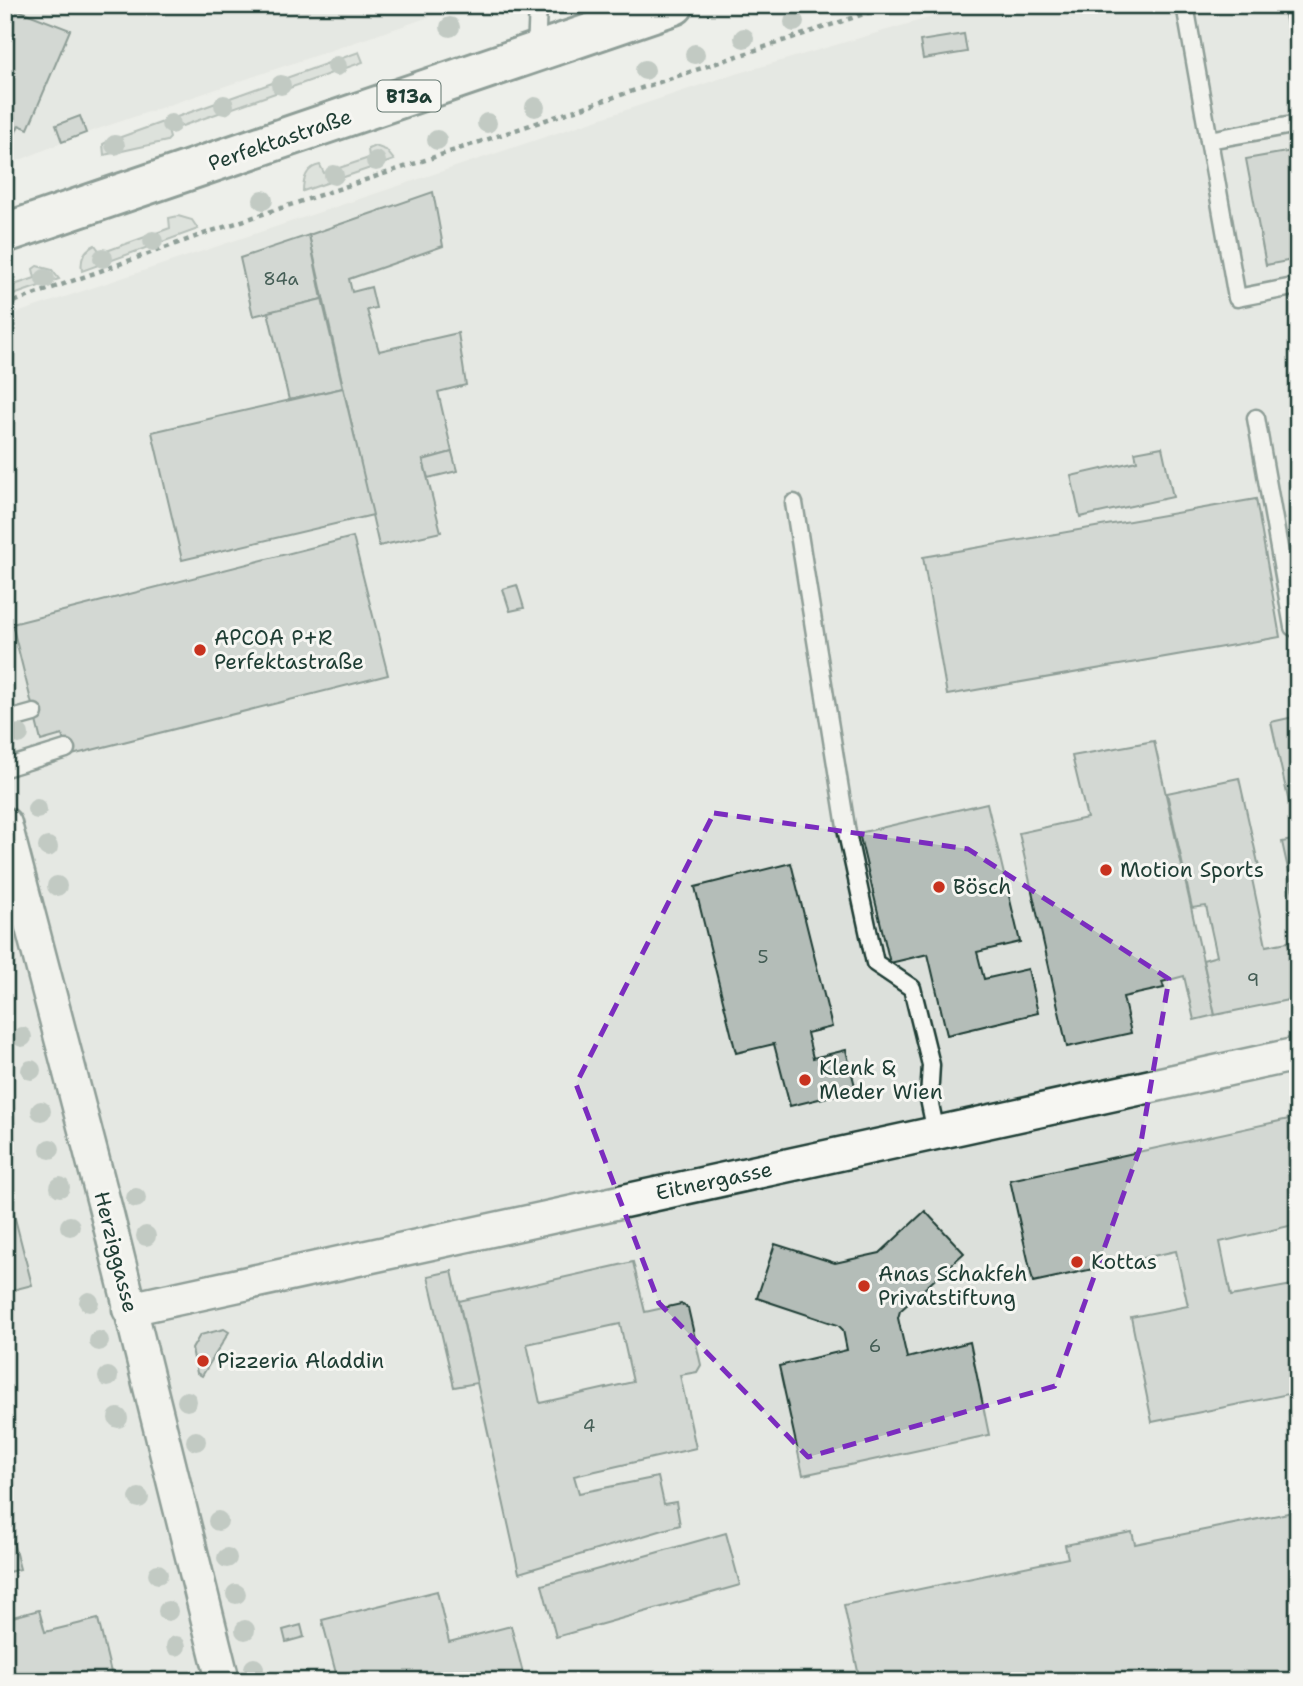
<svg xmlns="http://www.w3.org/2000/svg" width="1303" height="1686" viewBox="0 0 1303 1686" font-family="'Shantell Sans',sans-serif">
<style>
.built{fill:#dce0db}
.green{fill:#cbd2cc;stroke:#758880;stroke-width:2}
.building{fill:#b4bdb8;stroke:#1f3d34;stroke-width:2;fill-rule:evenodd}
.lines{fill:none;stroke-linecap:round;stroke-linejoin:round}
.service-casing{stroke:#1f3d34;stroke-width:21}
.minor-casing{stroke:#1f3d34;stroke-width:37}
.primary-casing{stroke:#1f3d34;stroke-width:44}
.path{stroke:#1f3d34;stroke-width:4.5;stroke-dasharray:5 5;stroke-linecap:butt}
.service{stroke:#f6f6f2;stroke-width:16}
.minor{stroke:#f6f6f2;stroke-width:32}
.primary{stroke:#f6f6f2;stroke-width:38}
.tree{fill:#8e9e96}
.marked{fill:none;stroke:#7b2cbf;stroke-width:5;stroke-dasharray:14 9;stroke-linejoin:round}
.poi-dot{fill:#c8321e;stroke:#f6f6f2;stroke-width:2.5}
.labels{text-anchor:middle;stroke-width:6;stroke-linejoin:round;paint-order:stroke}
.number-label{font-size:18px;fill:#445d55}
.shield{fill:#f6f6f2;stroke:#60746d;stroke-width:2}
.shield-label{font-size:19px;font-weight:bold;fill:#1f3d34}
.street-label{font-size:21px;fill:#1f3d34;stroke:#f6f6f2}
.poi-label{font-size:21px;fill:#1f3d34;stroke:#f6f6f2;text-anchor:start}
</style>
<rect width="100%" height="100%" fill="#edefea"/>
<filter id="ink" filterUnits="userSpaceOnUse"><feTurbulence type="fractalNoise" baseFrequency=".0143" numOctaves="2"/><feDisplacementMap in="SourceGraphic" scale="14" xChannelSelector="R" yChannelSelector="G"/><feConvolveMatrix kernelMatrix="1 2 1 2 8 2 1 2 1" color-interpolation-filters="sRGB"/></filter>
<g filter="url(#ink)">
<g class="built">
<polygon points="5,5 465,5 86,133 5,166"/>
<polygon points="973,5 1298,5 1298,1681 5,1681 5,317 719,79"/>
</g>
<g class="green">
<polygon points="359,52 363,62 168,131 170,138 167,141 104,155 103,144 107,142"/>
<path d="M375,146l11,4 8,10 -91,31c0,-12 4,-24 17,-26l4,8 45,-15 -1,-9z"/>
<path d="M178,216l14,4 6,9 -116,42c-2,-12 2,-21 13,-26l6,8 69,-25 -1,-10z"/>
<polygon points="37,266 52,270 59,279 5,298 5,288 35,278 33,269"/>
</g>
<g class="building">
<polygon points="5,5 70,30 28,129 19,125 15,134 5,130"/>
<polygon points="1283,5 1298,5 1298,83"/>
<polygon points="964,34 967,52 923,59 920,41"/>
<polygon points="80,116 86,133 62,142 56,125"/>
<polygon points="1298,150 1298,167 1295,168 1298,184 1298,259 1266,265 1246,159"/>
<polygon points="433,192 443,246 349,279 352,292 371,287 376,308 367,310 379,351 458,333 466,385 438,392 452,452 423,460 441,532 379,546 309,235"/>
<polygon points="309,235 322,299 253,316 240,258"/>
<polygon points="322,299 343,388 289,400 268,312"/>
<polygon points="343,388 373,515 182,560 152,432"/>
<polygon points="1162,447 1173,497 1080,517 1071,476 1137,461 1135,452"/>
<polygon points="452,452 457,471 428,478 423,460"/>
<polygon points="1256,499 1280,637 947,695 923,557"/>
<polygon points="353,537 388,675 68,756 62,735 41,741 12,624"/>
<polygon points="517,585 524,608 510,611 503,589"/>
<polygon points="1298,716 1298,914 1282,842 1297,839 1271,722"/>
<polygon points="1154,741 1215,1015 1194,1020 1184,976 1162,982 1164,988 1123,997 1131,1033 1067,1047 1019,833 1087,818 1072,756"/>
<polygon points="1239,778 1260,872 1251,874 1266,946 1288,942 1298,986 1298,998 1215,1015 1203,960 1217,956 1206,906 1192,908 1167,793"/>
<polygon points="987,803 1020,942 977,952 984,979 1028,969 1038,1013 947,1035 928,954 890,963 859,833"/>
<polygon points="791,863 832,1027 807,1033 813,1058 846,1050 856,1090 790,1106 774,1044 736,1053 695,887"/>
<polygon points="1298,1117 1298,1224 1220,1242 1231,1296 1298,1284 1298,1392 1152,1422 1131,1317 1188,1306 1176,1251 1033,1282 1010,1180"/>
<polygon points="5,1179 32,1285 5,1292"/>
<polygon points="925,1211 964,1253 900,1311 898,1318 907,1358 970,1342 989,1435 803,1475 779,1366 847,1350 843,1330 838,1325 757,1298 775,1244 835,1263 880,1253"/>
<path d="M633,1262l12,50 36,-8 7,4 13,57 -4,7 -17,3 16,73 -122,28 5,17 79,-16 6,27 12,-2 4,23 -161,48 -60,-272zM620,1324l13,58 -93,21 -13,-59z"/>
<polygon points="452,1271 477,1383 454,1387 428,1276"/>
<polygon points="224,1329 229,1332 202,1376 197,1373 192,1349 200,1335"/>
<polygon points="5,1511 20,1569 5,1573"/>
<polygon points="1298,1511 1298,1681 860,1681 844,1605 1068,1558 1065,1545 1132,1532 1135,1544"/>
<polygon points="726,1533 740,1585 556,1637 542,1585"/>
<polygon points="437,1591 449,1642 511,1626 525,1681 338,1681 322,1620"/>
<polygon points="39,1610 45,1632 98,1619 113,1681 5,1681 5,1619"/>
<polygon points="301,1625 304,1637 286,1642 283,1630"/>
</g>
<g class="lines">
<defs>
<g id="service">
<polyline points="1185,5 1237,298 1298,286"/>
<polyline points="536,52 538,5"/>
<polyline points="1209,140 1298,124"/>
<polyline points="1256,418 1293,627 1298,629"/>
<polyline points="794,503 847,833 875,963 912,988 931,1065 929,1099 936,1133"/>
<polyline points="5,721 34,713"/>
<polyline points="5,768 66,749"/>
<polyline points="5,918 28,912"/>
</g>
<g id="minor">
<polyline points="5,824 107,1214 223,1681"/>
<polyline points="129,1309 1298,1054"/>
</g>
<polyline id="primary" points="5,233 674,5"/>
</defs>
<use href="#service" class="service-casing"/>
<use href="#minor" class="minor-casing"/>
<use href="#primary" class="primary-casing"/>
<polyline class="path" points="5,305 212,231 891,5"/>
<use href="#service" class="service"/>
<use href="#minor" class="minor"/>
<use href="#primary" class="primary"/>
</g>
<g class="tree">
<circle cx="794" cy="22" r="10"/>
<circle cx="450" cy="27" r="10"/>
<circle cx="744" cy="38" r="10"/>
<circle cx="695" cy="54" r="10"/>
<circle cx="337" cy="66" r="10"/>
<circle cx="645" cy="70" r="10"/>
<circle cx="281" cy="85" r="10"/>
<circle cx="224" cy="105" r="10"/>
<circle cx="535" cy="107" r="10"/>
<circle cx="487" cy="123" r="10"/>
<circle cx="171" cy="124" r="10"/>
<circle cx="437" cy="140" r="10"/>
<circle cx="115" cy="145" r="10"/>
<circle cx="376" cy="161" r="10"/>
<circle cx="334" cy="175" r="10"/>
<circle cx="263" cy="200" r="10"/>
<circle cx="153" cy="241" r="10"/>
<circle cx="103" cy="258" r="10"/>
<circle cx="45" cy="279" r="10"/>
<circle cx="19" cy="734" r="10"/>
<circle cx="37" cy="809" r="10"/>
<circle cx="48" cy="847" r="10"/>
<circle cx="57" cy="886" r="10"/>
<circle cx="22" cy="1037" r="10"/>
<circle cx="31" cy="1070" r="10"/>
<circle cx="41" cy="1111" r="10"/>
<circle cx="50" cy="1149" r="10"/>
<circle cx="60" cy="1187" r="10"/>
<circle cx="136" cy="1198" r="10"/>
<circle cx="70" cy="1226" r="10"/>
<circle cx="146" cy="1236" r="10"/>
<circle cx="89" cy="1302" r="10"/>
<circle cx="99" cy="1341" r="10"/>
<circle cx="108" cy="1377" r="10"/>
<circle cx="187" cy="1401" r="10"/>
<circle cx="118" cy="1418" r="10"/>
<circle cx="196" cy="1441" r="10"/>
<circle cx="139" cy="1498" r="10"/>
<circle cx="218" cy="1521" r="10"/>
<circle cx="227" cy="1558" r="10"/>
<circle cx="158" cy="1574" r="10"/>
<circle cx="236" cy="1594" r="10"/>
<circle cx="168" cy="1611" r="10"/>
<circle cx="245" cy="1630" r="10"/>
<circle cx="176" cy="1646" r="10"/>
<circle cx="254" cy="1668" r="10"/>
</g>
</g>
<path d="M0 0H1303V1686H0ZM714,813l254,36 201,130 -29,169 -85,238 -247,71 -149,-154 -83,-219z" fill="#edefea" fill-opacity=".55" fill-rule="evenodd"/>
<path class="marked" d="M714,813l254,36 201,130 -29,169 -85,238 -247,71 -149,-154 -83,-219z"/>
<g class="poi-dot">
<circle cx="200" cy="650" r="7"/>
<circle cx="1106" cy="870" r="7"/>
<circle cx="939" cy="887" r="7"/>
<circle cx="805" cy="1080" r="7"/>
<circle cx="1077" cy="1262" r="7"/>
<circle cx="864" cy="1286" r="7"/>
<circle cx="203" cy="1361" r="7"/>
</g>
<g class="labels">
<g class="number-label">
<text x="281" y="285">84a</text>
<text x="763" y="963">5</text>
<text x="1253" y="986">9</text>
<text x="875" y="1352">6</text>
<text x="589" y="1432">4</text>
</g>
<rect class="shield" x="377.5" y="80.5" width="63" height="31" rx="5"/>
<g class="shield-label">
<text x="409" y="103">B13a</text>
</g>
<g class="street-label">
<text transform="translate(280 140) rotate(-19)" y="7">Perfektastraße</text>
<text transform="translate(714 1181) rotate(-12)" y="7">Eitnergasse</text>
<text transform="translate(116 1252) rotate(76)" y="7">Herziggasse</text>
</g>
<g class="poi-label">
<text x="214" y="645">APCOA P+R<tspan x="214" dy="24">Perfektastraße</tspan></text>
<text x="1120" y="877">Motion Sports</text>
<text x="953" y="894">Bösch</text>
<text x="819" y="1075">Klenk &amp;<tspan x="819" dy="24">Meder Wien</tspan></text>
<text x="1091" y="1269">Kottas</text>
<text x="878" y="1281">Anas Schakfeh<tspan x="878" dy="24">Privatstiftung</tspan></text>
<text x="217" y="1368">Pizzeria Aladdin</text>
</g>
</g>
<rect width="1303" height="1686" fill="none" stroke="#f6f6f2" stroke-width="28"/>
<rect x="14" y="14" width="1275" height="1658" fill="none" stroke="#1f3d34" stroke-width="2.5" filter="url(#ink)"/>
</svg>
